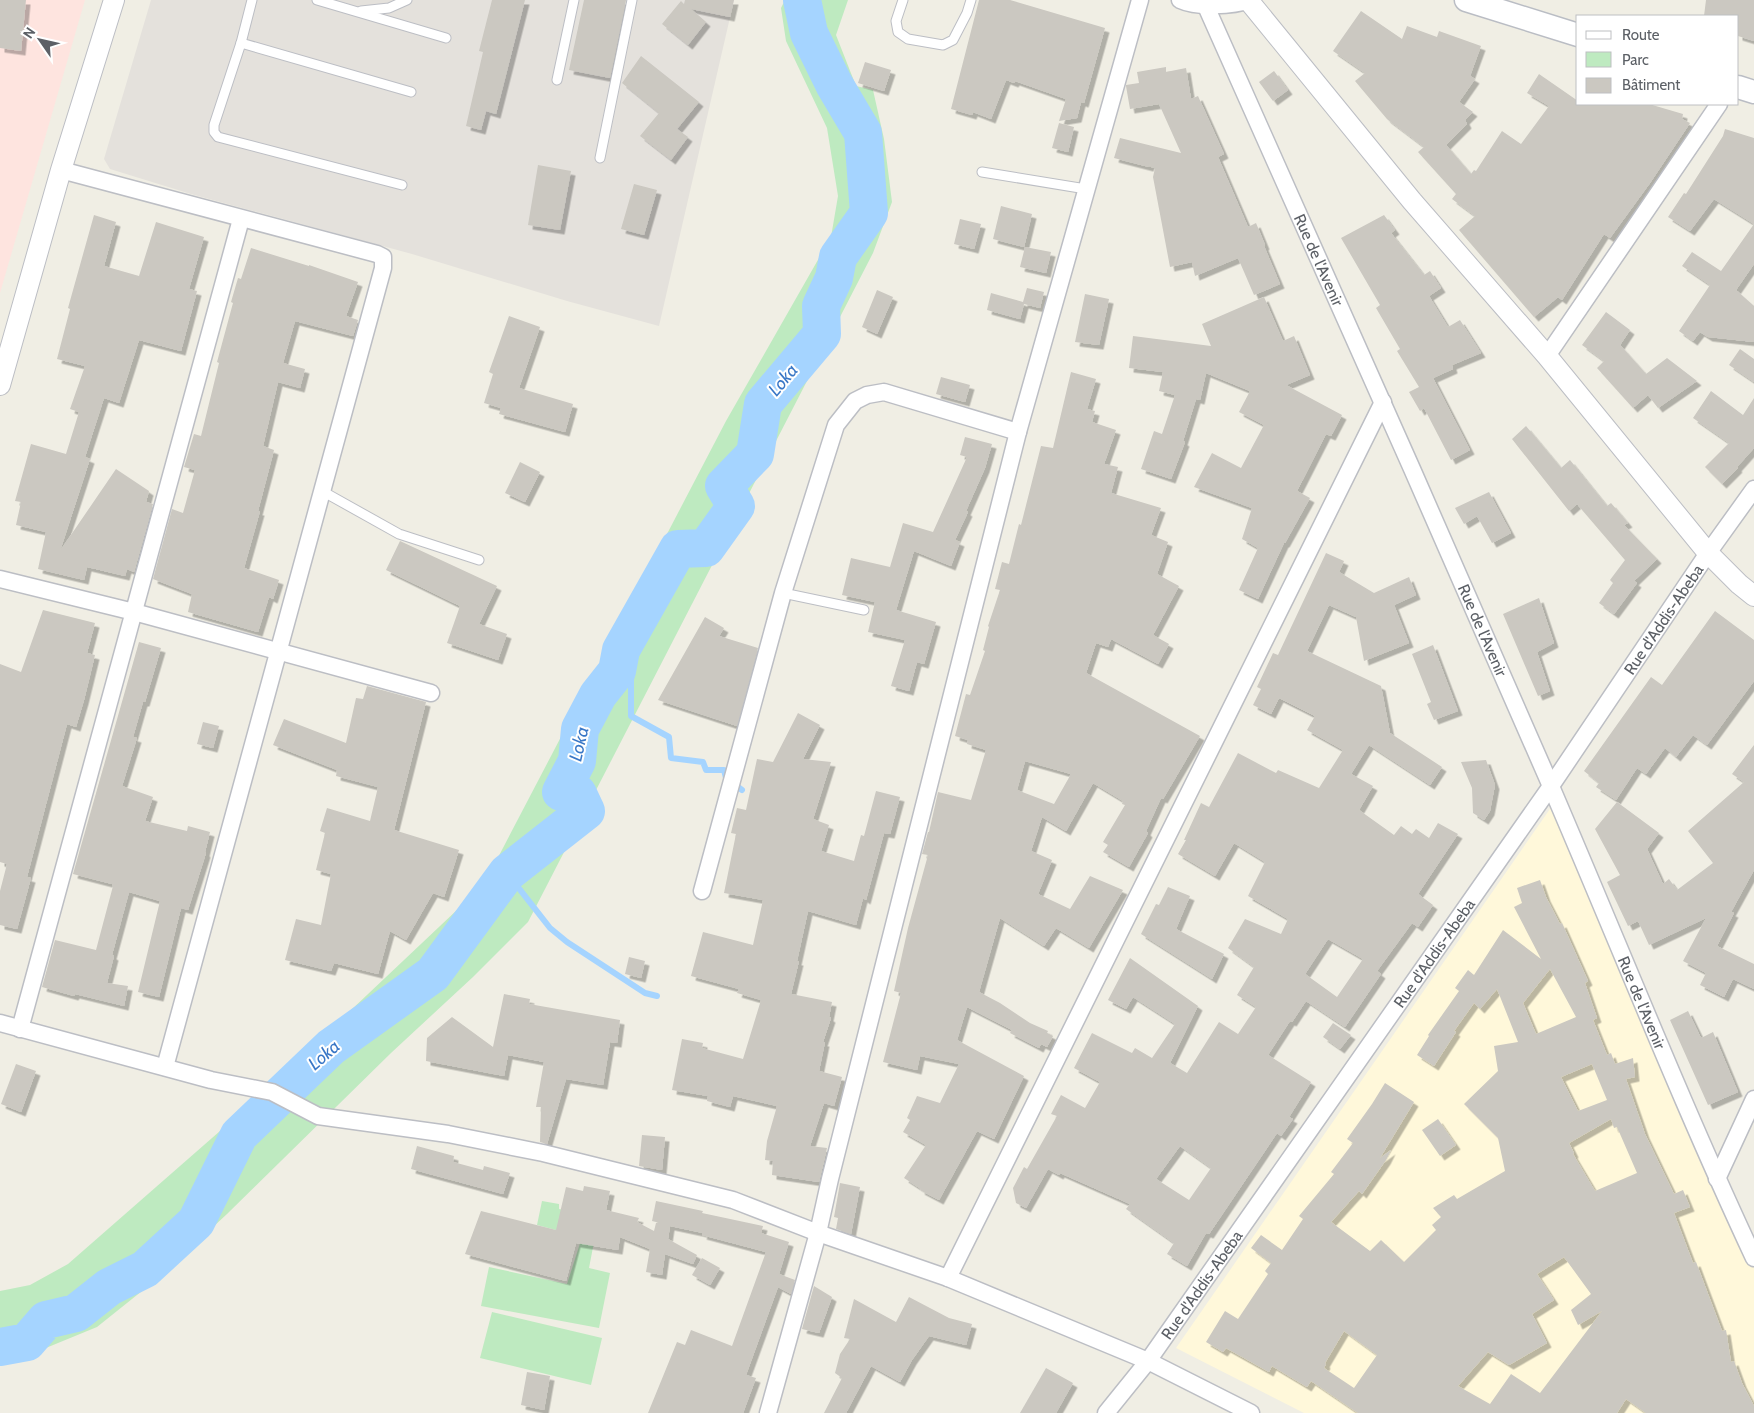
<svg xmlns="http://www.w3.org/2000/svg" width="1754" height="1413" viewBox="0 0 1754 1413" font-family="Cabin,sans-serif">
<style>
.commercial{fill:#fff8da}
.industrial{fill:#e4e1dc}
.medical{fill:#fee4df}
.green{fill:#beeac0}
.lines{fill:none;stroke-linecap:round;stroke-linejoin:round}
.stream{stroke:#a5d4ff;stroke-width:6}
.river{stroke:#a5d4ff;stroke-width:38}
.building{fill:#cbc8c1;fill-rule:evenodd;filter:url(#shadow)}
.service-casing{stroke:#bcbec4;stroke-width:11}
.minor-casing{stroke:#bcbec4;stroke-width:19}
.tertiary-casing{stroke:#bcbec4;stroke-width:22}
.secondary-casing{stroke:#babdc4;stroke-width:25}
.service{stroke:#fff;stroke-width:9}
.minor{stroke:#fff;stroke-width:16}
.tertiary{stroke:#fff;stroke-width:20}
.secondary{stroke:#fff;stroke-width:22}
.labels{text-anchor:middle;stroke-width:4;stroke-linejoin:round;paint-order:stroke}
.street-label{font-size:16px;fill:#5c6066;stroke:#fff}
.water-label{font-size:18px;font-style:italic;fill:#3977c6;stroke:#fff}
</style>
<defs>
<filter id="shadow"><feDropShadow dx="4.5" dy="4.5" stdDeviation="0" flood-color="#0004"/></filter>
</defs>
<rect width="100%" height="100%" fill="#f0eee4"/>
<polygon class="commercial" points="1552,806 1754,1239 1754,1413 1304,1413 1176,1348"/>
<polygon class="industrial" points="151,0 734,0 659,326 567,301 412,254 191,194 110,169 104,159"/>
<polygon class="medical" points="0,0 85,0 0,293"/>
<g class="green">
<polygon points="785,0 848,0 836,35 856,86 873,90 884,139 892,202 873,253 528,922 473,977 391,1053 227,1214 157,1279 97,1327 41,1350 0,1358 0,1291 30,1285 68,1264 259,1097 458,909 492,869 726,421 831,237 838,196 827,128 786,41 781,8"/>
<polygon points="542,1201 559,1204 559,1209 575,1212 594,1242 589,1268 610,1273 599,1328 481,1306 489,1267 567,1284 582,1237 537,1225"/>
<polygon points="492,1312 602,1338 591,1385 480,1358"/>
</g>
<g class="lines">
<g class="stream">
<polyline points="617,671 631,677 631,716 669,737 671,758 703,762 706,770 724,770 726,778 742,790"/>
<polyline points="507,873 550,928 567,942 645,993 657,996"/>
</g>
<polyline class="river" points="0,1347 27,1342 46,1320 76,1313 109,1287 145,1269 196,1222 239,1135 331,1047 433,974 507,873 586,811 578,794 561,792 577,761 580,729 598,695 617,671 621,650 678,549 706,548 736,506 724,486 755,454 763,404 822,334 821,306 834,278 838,257 869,213 863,133 834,84 809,33 802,0"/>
</g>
<g class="building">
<polygon points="0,0 26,0 21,51 0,48"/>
<polygon points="492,0 525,0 496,114 486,111 481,130 466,126 483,52 479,51"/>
<polygon points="584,0 626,0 610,78 569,70"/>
<polygon points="685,0 734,0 730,17 691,9 706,22 688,45 662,24 681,1 684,4"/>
<polygon points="979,0 1010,0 1105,28 1084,103 1081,102 1077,118 1059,121 1066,99 1015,81 1014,83 1006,80 991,119 973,112 972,115 951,109"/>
<polygon points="1706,0 1754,0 1754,41 1738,36 1738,16 1704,16"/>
<polygon points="1361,11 1402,39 1407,26 1437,37 1439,31 1481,46 1470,76 1475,79 1459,102 1473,112 1465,120 1467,124 1446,145 1471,174 1474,170 1476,171 1502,131 1521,144 1549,106 1527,93 1539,74 1578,101 1578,104 1649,104 1683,114 1682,119 1690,123 1650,183 1610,238 1604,234 1562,300 1558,297 1534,317 1459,230 1475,216 1452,199 1456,194 1418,152 1424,147 1387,119 1355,81 1365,73 1333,51"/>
<polygon points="641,56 699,102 677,129 688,137 671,160 640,136 659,113 622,83"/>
<polygon points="865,62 891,70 884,91 858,83"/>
<polygon points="1166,67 1166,72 1186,68 1191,99 1198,96 1224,154 1218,157 1248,227 1256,223 1265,245 1264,246 1280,284 1254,295 1238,258 1195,276 1192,262 1170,267 1153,177 1155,168 1151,167 1150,164 1149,167 1114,158 1120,138 1181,153 1159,104 1130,109 1126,86 1126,85 1139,83 1137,72"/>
<polygon points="1274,71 1288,90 1273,101 1259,82"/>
<polygon points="1059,123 1074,127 1068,152 1052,148"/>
<polygon points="1725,129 1754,138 1754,264 1736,290 1754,306 1754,342 1708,337 1700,332 1693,341 1679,331 1710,285 1682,266 1692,252 1721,271 1754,224 1714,199 1690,231 1668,217 1684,193 1686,194 1723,136"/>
<polygon points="538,165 571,171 560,230 528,225"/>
<polygon points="634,184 657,190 644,235 621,229"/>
<polygon points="1001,206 1032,214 1024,247 993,239"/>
<polygon points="94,215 116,222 104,266 139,276 156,222 204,237 189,289 197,291 181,351 139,340 119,403 104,398 85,457 90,459 60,551 116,469 149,491 146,502 153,504 134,572 127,569 125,576 87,567 84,580 38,569 46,532 16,525 21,502 15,501 31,444 66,454 79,412 70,409 85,366 57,359 70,309 68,308"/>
<polygon points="1384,215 1395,230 1391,233 1424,275 1430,271 1441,288 1429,296 1448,327 1460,320 1481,353 1452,365 1453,369 1433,378 1470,450 1451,460 1424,408 1420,411 1409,392 1419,387 1397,351 1400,349 1376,308 1380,305 1341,238"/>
<polygon points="960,219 981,224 974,249 954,244"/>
<polygon points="1025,247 1051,252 1046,273 1020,267"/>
<polygon points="251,248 309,266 309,265 358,282 346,316 358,320 353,336 295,321 283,363 305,369 300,388 278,382 263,446 274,450 258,511 260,511 244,568 279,580 273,599 269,597 258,632 188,612 192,594 153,579 172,509 183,513 195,470 184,467 194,434 201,436 219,363 217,362 233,303 231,302 238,278 241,279"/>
<polygon points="1027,288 1044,292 1040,308 1024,304 1020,319 987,310 991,293 1023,302"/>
<polygon points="877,290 893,297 877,334 862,327"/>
<polygon points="1085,294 1109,299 1099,345 1075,342"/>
<polygon points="1264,297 1283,341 1294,336 1310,375 1286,385 1342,415 1331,436 1326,434 1297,491 1310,498 1285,543 1284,543 1258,599 1239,590 1258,548 1242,539 1252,508 1194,487 1212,453 1241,468 1264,425 1239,412 1250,391 1206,373 1200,400 1196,399 1183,441 1185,442 1171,479 1141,469 1154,431 1162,434 1175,395 1159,391 1163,372 1129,368 1133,336 1211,346 1202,324"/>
<polygon points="1606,312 1630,330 1620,345 1646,374 1667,358 1697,381 1658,408 1648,395 1633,408 1597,368 1604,361 1582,345"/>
<polygon points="509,316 540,327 519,388 573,404 565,432 499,414 501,408 484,403 493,374 489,372"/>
<polygon points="1740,349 1754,359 1754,382 1729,365"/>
<path d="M1071,372l25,7 -9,30 8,2 -3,11 24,8 -12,34 14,3 -7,26 50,15 -10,27 17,7 -11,32 22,12 -26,49 16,9 -11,20 -47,-25 -3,8 -12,-4 -10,30 114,63 -37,63 -2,-1 -15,33 2,2 -19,34 -26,-15 5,-7 -5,-3 22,-37 -3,-1 1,-3 -30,-18 -27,48 -24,-14 -11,34 21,9 -14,34 32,15 20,-33 33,14 -34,58 -33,-20 -12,18 -44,-28 -21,74 21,11 30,20 18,8 -1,2 6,3 -6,11 -6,-3 -2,4 -29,-15 2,-3 -45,-23 -10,33 67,36 -30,63 -17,-8 -38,69 -19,-10 1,-1 -17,-11 22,-33 -23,-13 7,-12 -3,-2 10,-22 23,7 19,-39 -39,-8 -3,14 -34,-8 18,-69 -7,-2 14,-63 20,-73 -6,-1 6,-22h1l9,-40 33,8 15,-50 -19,-6 1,-4 -13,-4 11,-42 4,1 15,-44 -2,-1 6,-23 -1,-1 12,-36 -5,-1 7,-27 7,2 10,-40 2,1 20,-79 12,2zM1025,761l46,13 -17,30 -37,-14z"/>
<polygon points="941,377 970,385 965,402 936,394"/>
<polygon points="1711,391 1743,415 1754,398 1754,448 1737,467 1738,468 1722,484 1705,467 1729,443 1693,418"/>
<polygon points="1526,426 1561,468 1570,460 1607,506 1611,503 1628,523 1624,525 1657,559 1634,581 1637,583 1614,614 1599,603 1613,583 1610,580 1625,560 1577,504 1569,511 1512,439"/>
<polygon points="965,437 992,444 985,468 966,511 968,512 955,540 960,542 951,566 914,551 896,610 936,622 924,664 917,662 909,691 891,686 905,640 868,632 875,602 842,595 851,558 890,567 903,523 933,532 967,457 960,455"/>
<polygon points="520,462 540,472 525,502 505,493"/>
<polygon points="1489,492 1511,533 1492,543 1477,516 1464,524 1455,508"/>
<polygon points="400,541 497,586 479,624 507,634 498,660 447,643 460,606 386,570"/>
<path d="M1326,553l18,8 -5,11 35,21 35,-16 7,18 -22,10 15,38 -45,18 -8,-44 -27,-12 -22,46 74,35 9,47 52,34 -12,18 -61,-40 -18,29 22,12 -14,24 35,25 7,-9 11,8 4,-5 13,9 9,-15 20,11 -40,60 15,11 -15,22 -6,-4 -35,48 4,3 -36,53 -39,-26 -14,21 -2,-1 -22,34 43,27 -22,35 4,2 -12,17 -4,-3 -68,101 -3,-1 -19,33 -20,-12 7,-11 -48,-34 4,-5 -70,-31 -1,2 -11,-6 -22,39 -10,-5 -3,-15 11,-21 3,2 30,-53 -6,-2 10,-19 24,13 15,-26 -26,-14 18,-35 40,20 3,-5 17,10 23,-34 -42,-27 -7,12 -18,-9 22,-42 68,48 -28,57 17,10 32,-51 19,12 18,-27 -19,-12 17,-28 -26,-19 17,-29 36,15 7,-15 -40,-23 17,-34 -31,-19 -19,33 -37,-22 8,-14h-2l17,-37 8,4 29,-54 38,20 2,-3 41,18 24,-38 -36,-20 8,-14 -36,-18 -8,16 -18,-9 8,-16 -4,-2 16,-34 5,2zM1328,939l35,20 -26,38 -32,-23zM1180,1146l31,22 -22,32 -33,-21z"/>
<polygon points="1539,598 1554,643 1537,652 1550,691 1538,696 1503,614"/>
<polygon points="43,610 95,623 87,653 95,655 84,700 76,727 67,724 27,877 31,878 17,929 0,925 0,891 7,864 0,862 0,664 21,672"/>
<polygon points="1715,611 1754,640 1754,681 1707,745 1693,735 1676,757 1665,748 1646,774 1637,768 1616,800 1596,787 1599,783 1584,771 1651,677 1662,685"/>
<polygon points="705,617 724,628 719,636 758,648 737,726 658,700"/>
<polygon points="139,642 161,648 145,702 143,702 133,737 137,738 122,786 153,797 145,821 187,831 188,826 210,832 205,852 206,853 188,910 181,908 159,997 138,992 160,901 129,892 112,955 114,956 107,983 128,986 124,1006 75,994 74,996 42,987 55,940 96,950 113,886 112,884 73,874"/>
<polygon points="1433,645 1458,711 1434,720 1427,704 1431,702 1412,654"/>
<polygon points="367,686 426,702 394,830 459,850 444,897 433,893 406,940 390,931 378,974 334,963 331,971 285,960 296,919 321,925 331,874 316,870 325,833 320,831 327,808 370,821 378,787 336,776 337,770 273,745 284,719 346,743 356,698 363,699"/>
<polygon points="798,713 820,725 803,759 831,762 813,819 829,825 821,851 854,861 861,835 864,836 876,791 900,797 890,834 884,833 866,900 863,898 856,925 808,911 797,961 799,961 791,994 832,1002 829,1017 831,1018 823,1042 825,1042 819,1071 842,1077 834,1106 824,1103 810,1146 827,1148 819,1182 772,1175 773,1161 765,1160 767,1141 777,1106 733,1096 730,1107 707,1101 708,1096 672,1090 682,1039 703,1043 702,1048 743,1059 761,1000 737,993 739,989 691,976 703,932 753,945 763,900 724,893 736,834 731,833 737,808 746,810 757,759 773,762"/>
<polygon points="203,722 219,726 213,748 197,744"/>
<polygon points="1754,745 1754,870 1731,912 1734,913 1717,946 1754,964 1754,989 1733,979 1724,997 1700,985 1706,973 1683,961 1706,918 1649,945 1638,921 1628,926 1607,882 1620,875 1595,829 1617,802 1659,833 1647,849 1663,884 1669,879 1677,890 1713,863 1688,831 1744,782 1732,774"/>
<polygon points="1486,760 1495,785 1490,811 1484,820 1473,813 1472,788 1461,762"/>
<path d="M1540,880l6,17 14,27 2,-1 26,58 -3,2 12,35 -4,2 14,35 4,-2 4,11 18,-6 2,19 -9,2 19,55 29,60 9,-4 7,17 -16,6 19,50 3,-1 26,69 4,-1 5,32 3,-1 8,22 12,23v7h-108l-20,-14 -9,14h-259l-47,-32 -4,6 -35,-21 -3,6 -43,-24 -3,4 -17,-10 19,-31 13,8 30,-45 -3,-3 6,-8 -20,-15 10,-13 21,15 21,-31 -4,-3 35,-42 -3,-2 22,-29 -6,-4 25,-35 13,-21 29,19 -34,56 11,-8 -5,10 -24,34 -3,-3 -28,31 39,29 11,-11 23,22 32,-32 -4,-5 9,-8 -8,-9 21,-13 3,4 48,-28 -7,-33 -34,-34 34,-33 -4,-25 24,-4 -21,-53 -17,20 -6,-6 -20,28 2,1 -22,34 -17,-11 12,-19 -1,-1 31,-44 -4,-3 13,-18 6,5 29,-45 38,29 -27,-52 8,-4 -5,-15zM1550,969l26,48 -40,17 -13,-31zM1592,1064l15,36 -29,11 -17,-34zM1611,1119l3,9 3,-1 20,46 -42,18 -22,-37 1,-1 -5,-10zM1564,1257l27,37 -20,16 7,15 24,-14 -62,82 -29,-19 -21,30 -32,-18 30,-34 21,13 38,-22 -15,-29 22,-14 -17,-26zM1344,1331l33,24 -23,33 -30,-20 2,-4 -1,-1z"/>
<polygon points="1168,887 1190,896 1176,929 1224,954 1212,979 1141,934 1156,904 1159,905"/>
<polygon points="629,957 645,961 641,978 625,974"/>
<polygon points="504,994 530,999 529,1004 620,1020 617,1043 610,1042 603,1085 566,1079 547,1144 540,1142 541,1107 536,1107 544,1062 508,1055 504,1076 426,1061 427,1038 452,1017 493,1047"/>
<polygon points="1688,1011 1701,1038 1713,1032 1738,1092 1708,1105 1670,1020"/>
<polygon points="1333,1023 1351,1035 1340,1049 1323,1037"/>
<polygon points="16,1064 36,1071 21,1112 1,1104"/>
<polygon points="1438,1119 1456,1145 1440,1156 1422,1130"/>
<polygon points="642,1135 665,1137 662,1170 639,1166"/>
<polygon points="417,1146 454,1156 453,1162 483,1170 484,1166 510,1173 503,1194 411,1169"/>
<polygon points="840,1183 860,1187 851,1234 836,1229 838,1218 834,1217"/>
<polygon points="584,1186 610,1191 606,1210 639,1218 637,1222 654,1231 656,1223 660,1223 652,1221 656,1201 703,1211 702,1213 763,1226 761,1233 789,1242 779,1274 795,1280 791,1294 778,1287 746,1375 756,1378 743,1413 648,1413 677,1342 685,1345 691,1330 732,1346 766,1252 702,1235 703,1233 670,1226 668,1239 697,1255 693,1264 665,1254 662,1275 646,1272 650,1249 620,1237 618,1250 576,1243 566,1281 465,1254 481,1211 556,1230 566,1187 583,1191"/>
<polygon points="702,1258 720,1268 710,1285 692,1275"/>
<polygon points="814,1286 832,1297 819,1333 802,1329"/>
<polygon points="909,1297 949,1318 972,1324 966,1345 929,1336 912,1360 900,1382 871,1366 846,1413 824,1413 842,1378 835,1373 840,1354 850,1339 844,1338 854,1299 896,1322"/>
<polygon points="1046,1368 1073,1383 1056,1413 1020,1413"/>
<polygon points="527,1372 550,1376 544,1410 521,1405"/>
</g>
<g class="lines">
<defs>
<g id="service">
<polyline points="252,0 241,43 214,125 214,132 218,137 402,185"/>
<polyline points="317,0 446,38"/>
<polyline points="903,0 896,21 898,32 908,39 943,45 953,40 967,13 971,0"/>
<polyline points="361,11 389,8 407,0"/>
<polyline points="241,43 411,92"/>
<polyline points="557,80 574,0"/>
<polyline points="600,158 632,0"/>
<polyline points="982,172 1086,189"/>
<polyline points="322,491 399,534 479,560"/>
<polyline points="783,593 864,610"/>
</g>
<g id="minor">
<path d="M1180,0c17,8 53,6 70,0"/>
<path id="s1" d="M1205,4c116,260 232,519 345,780 68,158 131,318 204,474"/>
<polyline points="61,170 377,254 383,257 383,268 165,1067"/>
<polyline points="1547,356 1719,104"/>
<polyline points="0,579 134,612 431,693"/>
<polyline points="702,891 783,593 836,425 855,401 867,395 884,392 1018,432"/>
<polyline points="0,1023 211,1080 272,1092 318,1116 448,1134 543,1153 733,1200 818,1233 948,1278 1148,1361 1251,1413"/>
<polyline points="20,1029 241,219"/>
<polyline points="1717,1179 1754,1099"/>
<polyline points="948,1278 1383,402"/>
<polyline points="768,1413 818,1233 830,1179 1018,432 1140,0"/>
<path id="s2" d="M1106,1413l42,-52 403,-575 157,-233 46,-64"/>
</g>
<g id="tertiary">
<polyline points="1248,0 1412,201 1547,356 1708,553 1739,584 1754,596"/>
<polyline points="0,385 61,170 114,0"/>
</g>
<g id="secondary">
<polyline points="1466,0 1578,35"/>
<polyline points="1738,87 1754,92"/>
</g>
</defs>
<use href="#service" class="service-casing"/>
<use href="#minor" class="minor-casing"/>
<use href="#tertiary" class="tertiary-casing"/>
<use href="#secondary" class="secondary-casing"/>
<use href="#service" class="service"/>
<use href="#minor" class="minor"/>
<use href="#tertiary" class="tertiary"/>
<use href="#secondary" class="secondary"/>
</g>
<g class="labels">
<g class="street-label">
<text dy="6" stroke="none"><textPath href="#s1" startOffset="280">Rue de l'Avenir</textPath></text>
<text dy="6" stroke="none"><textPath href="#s2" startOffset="970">Rue d'Addis-Abeba</textPath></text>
<text dy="6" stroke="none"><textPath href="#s1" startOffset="685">Rue de l'Avenir</textPath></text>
<text dy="6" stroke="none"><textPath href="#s2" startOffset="565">Rue d'Addis-Abeba</textPath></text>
<text dy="6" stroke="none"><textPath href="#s1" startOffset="1090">Rue de l'Avenir</textPath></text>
<text dy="6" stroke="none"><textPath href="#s2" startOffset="160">Rue d'Addis-Abeba</textPath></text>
</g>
<g class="water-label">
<text transform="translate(783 380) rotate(-50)" y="6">Loka</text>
<text transform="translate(579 744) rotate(-77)" y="6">Loka</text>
<text transform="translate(324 1055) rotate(-41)" y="6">Loka</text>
</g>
</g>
<rect x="1576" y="15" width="162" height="90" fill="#ffffff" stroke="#bebfc2"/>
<rect x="1586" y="31" width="25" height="8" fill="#ffffff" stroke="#bebfc2"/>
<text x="1622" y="40" font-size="15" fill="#5c6066">Route</text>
<rect x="1586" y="52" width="25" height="15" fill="#beeac0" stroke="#bebfc2"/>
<text x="1622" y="65" font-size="15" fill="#5c6066">Parc</text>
<rect x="1586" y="78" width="25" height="15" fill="#cbc8c1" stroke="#bebfc2"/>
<text x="1622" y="90" font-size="15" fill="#5c6066">Bâtiment</text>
<g transform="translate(40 40) rotate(304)" stroke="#ffffff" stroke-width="4" paint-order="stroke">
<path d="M0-4L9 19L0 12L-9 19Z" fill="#5c6066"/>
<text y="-8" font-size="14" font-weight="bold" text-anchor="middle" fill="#5c6066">N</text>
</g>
</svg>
